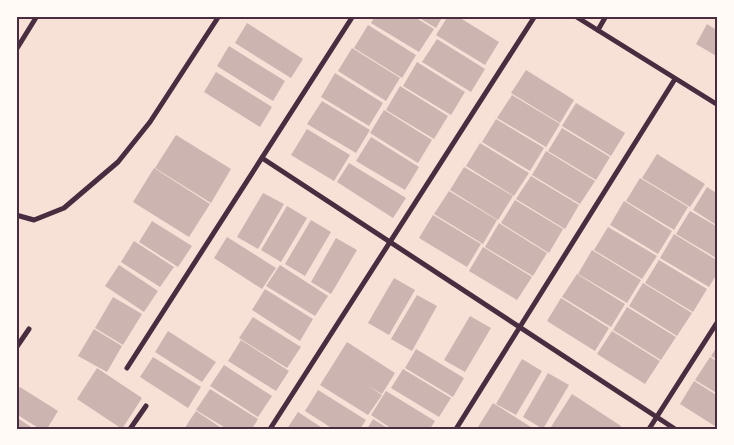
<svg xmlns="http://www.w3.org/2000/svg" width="734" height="445" viewBox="0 0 734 445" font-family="Helvetica,sans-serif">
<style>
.building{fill:#ccb4b1}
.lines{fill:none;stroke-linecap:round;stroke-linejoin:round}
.minor{stroke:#4a2c40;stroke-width:5}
.neatline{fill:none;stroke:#4a2c40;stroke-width:2}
</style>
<rect width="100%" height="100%" fill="#f7e1d7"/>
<g class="building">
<polygon points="375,16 413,16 434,29 419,52 371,23"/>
<polygon points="416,16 443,16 436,28"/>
<polygon points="448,16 457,16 499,42 485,65 436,35"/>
<polygon points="247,23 303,59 291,78 235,43"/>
<polygon points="707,24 718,31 718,57 696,44"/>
<polygon points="368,25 416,55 402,78 354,48"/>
<polygon points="437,39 485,69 471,92 422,62"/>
<polygon points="229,46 285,81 273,101 217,66"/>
<polygon points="352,48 400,78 386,101 338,71"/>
<polygon points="417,62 465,92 451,115 403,86"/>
<polygon points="526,70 574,100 560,123 511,93"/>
<polygon points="216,72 272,107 260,127 204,92"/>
<polygon points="335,73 383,103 369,126 321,97"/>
<polygon points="400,86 448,116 434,139 386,110"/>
<polygon points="512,95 560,124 546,147 497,118"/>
<polygon points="322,101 370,130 356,153 307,124"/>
<polygon points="576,103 625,133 611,156 562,126"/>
<polygon points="384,110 432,140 418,163 370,133"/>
<polygon points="496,119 544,148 530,171 482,142"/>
<polygon points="562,128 610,157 596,180 548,151"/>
<polygon points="307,129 350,155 334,181 291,155"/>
<polygon points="176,135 231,169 211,203 155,168"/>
<polygon points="371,137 419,167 405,190 356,161"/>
<polygon points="480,143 529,173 514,196 466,166"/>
<polygon points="546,151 595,181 580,204 532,175"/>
<polygon points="657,154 705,184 690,207 642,178"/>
<polygon points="349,163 406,198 393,218 337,182"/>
<polygon points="464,167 513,196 498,220 450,190"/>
<polygon points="154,168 210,204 189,237 133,202"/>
<polygon points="531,176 579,205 565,229 516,199"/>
<polygon points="640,178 688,207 674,230 626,201"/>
<polygon points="707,187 718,194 718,226 693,210"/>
<polygon points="449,191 497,220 483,244 434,214"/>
<polygon points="263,193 284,204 258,249 237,237"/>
<polygon points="515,200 563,229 549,253 501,223"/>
<polygon points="624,201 672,231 658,254 610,225"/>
<polygon points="287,206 307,218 281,262 261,250"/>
<polygon points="690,211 718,227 718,259 676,234"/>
<polygon points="433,215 481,244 467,267 419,238"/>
<polygon points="311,220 331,232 305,276 285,264"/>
<polygon points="152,221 192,246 178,267 139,242"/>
<polygon points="499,223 547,253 533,276 485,247"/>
<polygon points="608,227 657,256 642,279 594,250"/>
<polygon points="674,234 718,261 718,272 709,287 660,258"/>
<polygon points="227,237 276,268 262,289 214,258"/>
<polygon points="336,238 357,250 331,294 311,282"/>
<polygon points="134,241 174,267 160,287 121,262"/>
<polygon points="483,247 532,277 517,300 469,271"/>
<polygon points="592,250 641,280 627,303 578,274"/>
<polygon points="659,260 707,289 693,312 645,283"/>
<polygon points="119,265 158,291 144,312 105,286"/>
<polygon points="280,265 328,296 315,316 266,286"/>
<polygon points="577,274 625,304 611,327 562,297"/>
<polygon points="394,278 415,290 389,335 368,323"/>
<polygon points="643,283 692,313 677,336 629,306"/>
<polygon points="265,289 313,319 300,341 252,310"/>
<polygon points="417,295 437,306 412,351 391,339"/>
<polygon points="113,297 142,314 123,345 95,328"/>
<polygon points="561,298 609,328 595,351 547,321"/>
<polygon points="627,307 676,337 661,360 613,330"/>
<polygon points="470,316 491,328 465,372 444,360"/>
<polygon points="253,317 301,347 287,368 239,338"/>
<polygon points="94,329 122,346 107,372 78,356"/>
<polygon points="168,331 216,362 202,382 155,352"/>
<polygon points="612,331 660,361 645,384 597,354"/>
<polygon points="241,340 289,371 276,391 228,361"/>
<polygon points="347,342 395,373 382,394 368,386 382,395 368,415 320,385"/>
<polygon points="718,345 718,360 711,356"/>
<polygon points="416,349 464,378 453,397 405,368"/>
<polygon points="153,357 201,387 188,408 140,377"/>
<polygon points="710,357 718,362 718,394 695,380"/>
<polygon points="522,359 542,371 516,415 496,404"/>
<polygon points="224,365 272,396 258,417 210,386"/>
<polygon points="97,368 142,398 122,429 77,399"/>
<polygon points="403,369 451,398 439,417 391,388"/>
<polygon points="548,373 569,385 543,429 523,417"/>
<polygon points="694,381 718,396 718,428 680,404"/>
<polygon points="20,387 58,411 47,429 40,429 16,414 16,394"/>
<polygon points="210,389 258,419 252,429 227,429 196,410"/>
<polygon points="318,390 366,420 360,429 333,429 305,411"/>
<polygon points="386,391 435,421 430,429 392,429 371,415"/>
<polygon points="572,394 621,426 619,429 554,429 551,427"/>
<polygon points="493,403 534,429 481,429 478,427"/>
<polygon points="196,411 223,429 184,429"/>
<polygon points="298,412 324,429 287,429"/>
<polygon points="16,417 34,429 16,429"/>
<polygon points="373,419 389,429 367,429"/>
</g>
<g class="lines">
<g class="minor">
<polyline points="575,16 718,105"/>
<polyline points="598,30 606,16"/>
<polyline points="16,50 37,16"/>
<polyline points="262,158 675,429"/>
<polyline points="16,215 34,220 64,208 118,162 150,122 219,16"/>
<polyline points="16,348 29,329"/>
<polyline points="127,368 353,16"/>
<polyline points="130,429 146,406"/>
<polyline points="270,429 535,16"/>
<polyline points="456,429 675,79"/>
<polyline points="649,429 718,321"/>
</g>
</g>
<rect width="734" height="445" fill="none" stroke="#fffaf5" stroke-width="35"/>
<rect x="18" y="18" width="698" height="410" class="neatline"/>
</svg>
